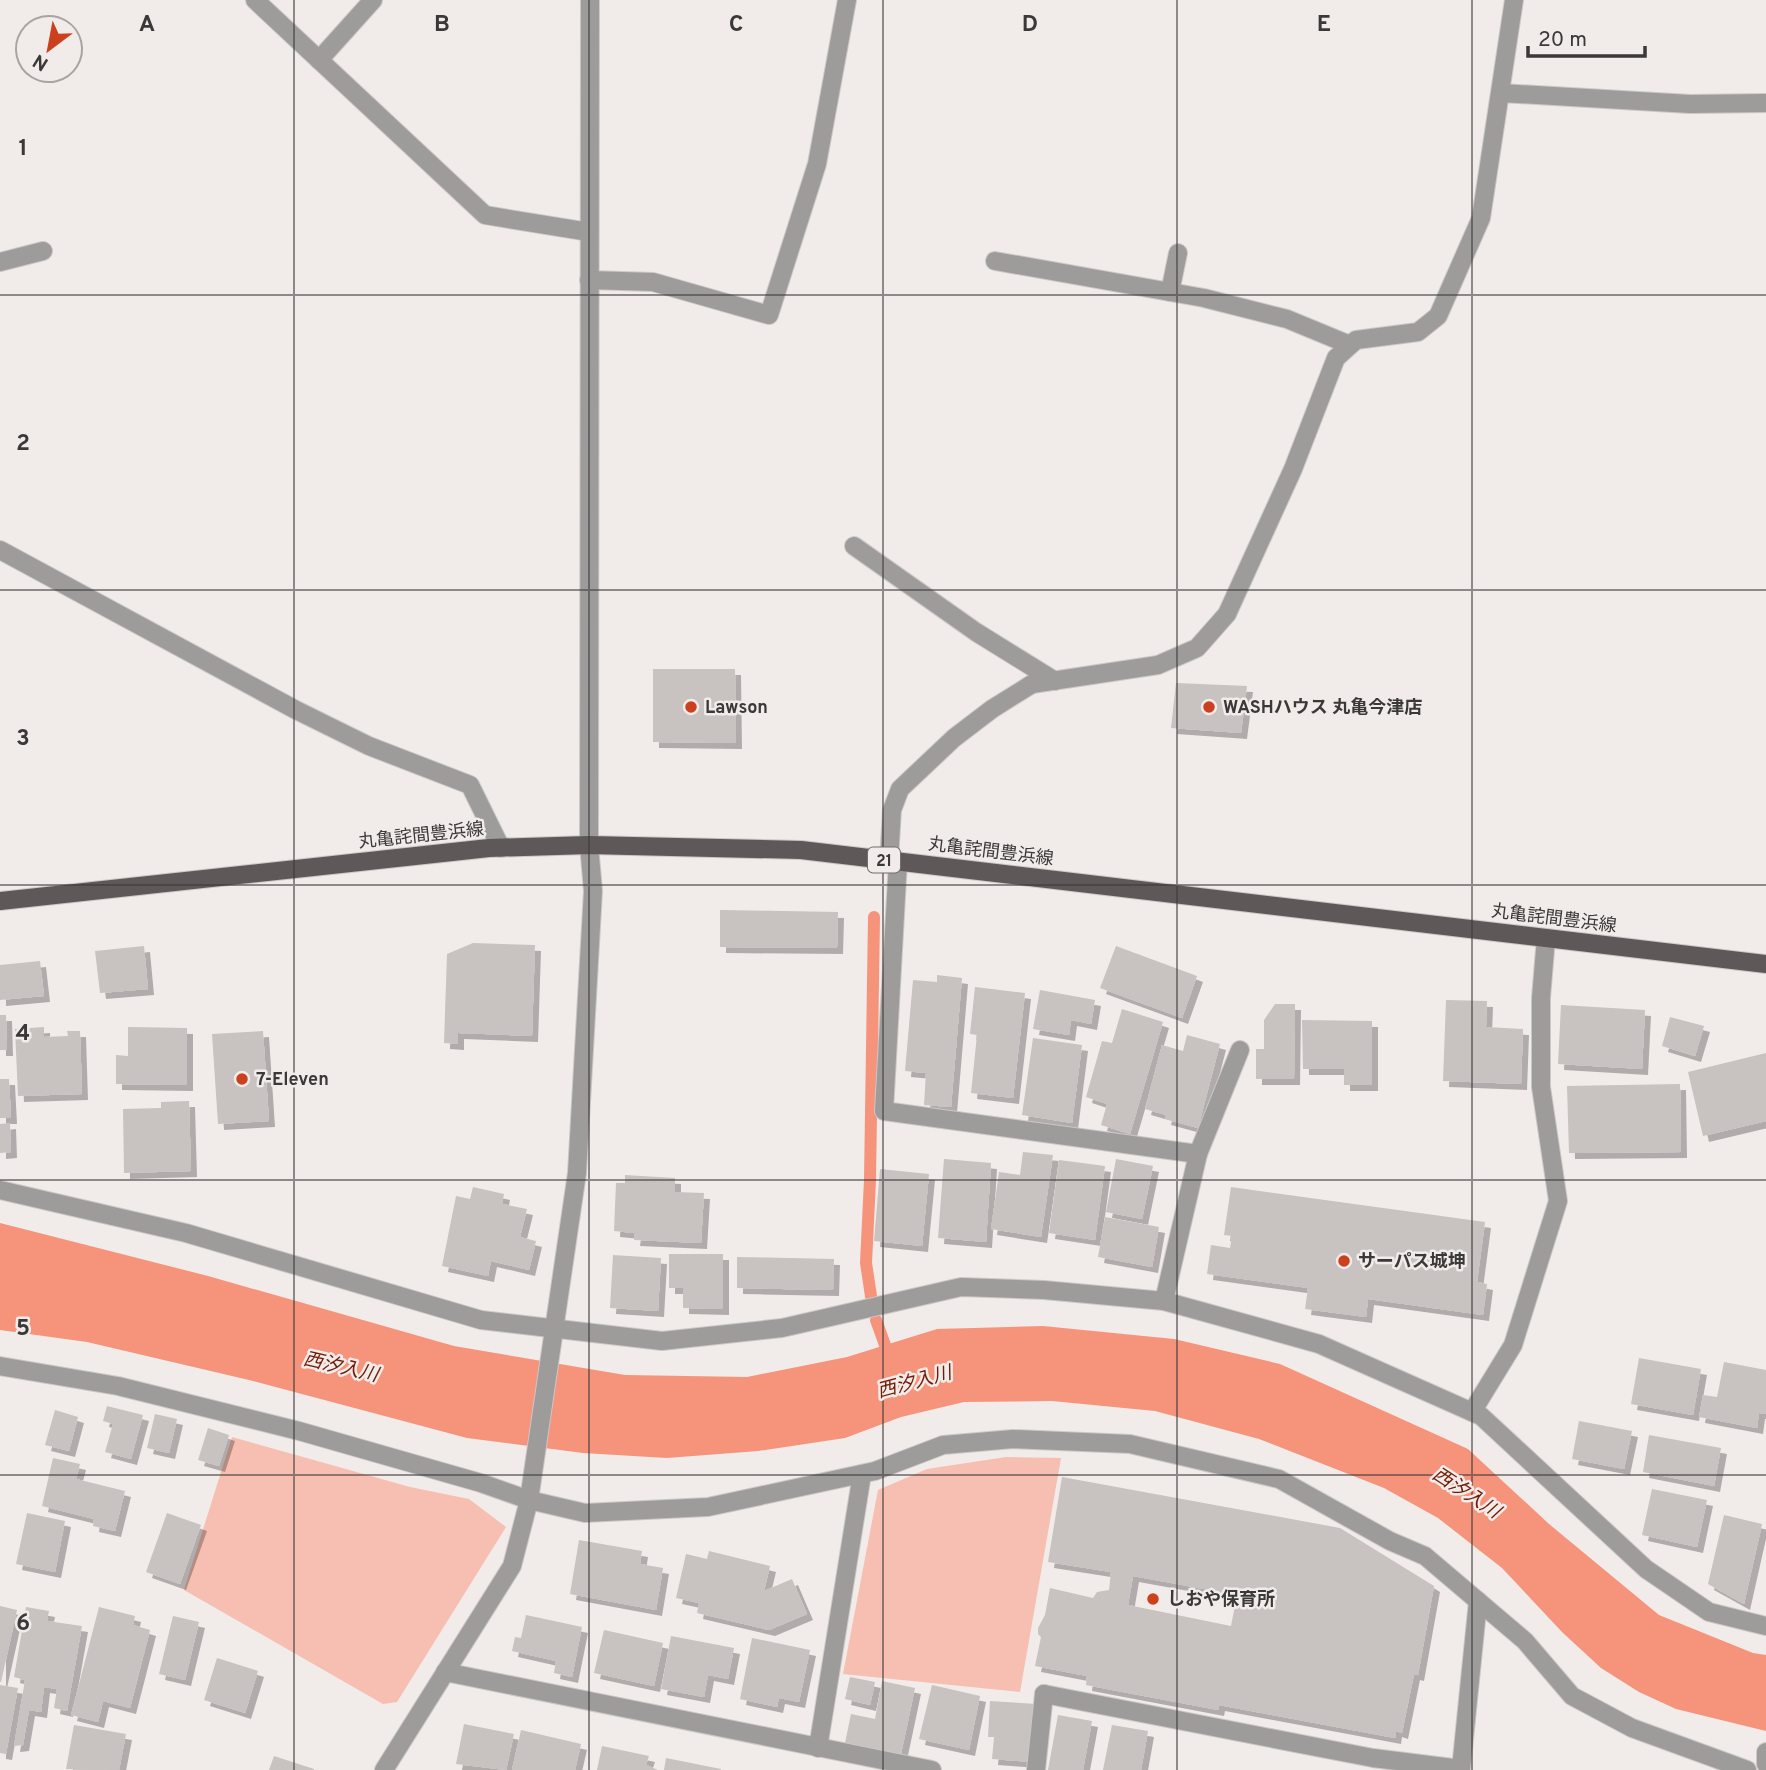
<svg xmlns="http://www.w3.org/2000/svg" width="1766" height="1770" viewBox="0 0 1766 1770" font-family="Overpass,'Noto Sans JP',sans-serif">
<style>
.green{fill:#f6bfb1}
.water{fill:#f6937b}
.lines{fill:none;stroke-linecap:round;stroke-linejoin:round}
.stream{stroke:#f6937b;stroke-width:12}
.building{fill:#c8c2c0;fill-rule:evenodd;filter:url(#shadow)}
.service-casing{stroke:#cdc7c6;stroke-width:20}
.minor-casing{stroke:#cdc7c6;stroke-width:20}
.primary-casing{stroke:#cdc7c6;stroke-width:20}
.service{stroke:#9e9b9b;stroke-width:18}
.minor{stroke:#9e9b9b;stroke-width:18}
.primary{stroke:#5e5958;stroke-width:18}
.grid{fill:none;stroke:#3b3938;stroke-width:2;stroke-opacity:0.55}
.poi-dot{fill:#cb411e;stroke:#f1ebe9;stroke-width:2.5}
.labels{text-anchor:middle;stroke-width:5;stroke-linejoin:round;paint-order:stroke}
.shield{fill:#f1ebe9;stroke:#726e6d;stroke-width:2}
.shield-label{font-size:16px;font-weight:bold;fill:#3b3938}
.poi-label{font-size:18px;font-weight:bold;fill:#3b3938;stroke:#f1ebe9;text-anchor:start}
.street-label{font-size:18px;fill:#3b3938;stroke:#f1ebe9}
.water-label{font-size:19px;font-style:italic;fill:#731c05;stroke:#f1ebe9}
.grid-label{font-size:23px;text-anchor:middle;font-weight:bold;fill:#3b3938;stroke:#f1ebe9;stroke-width:5;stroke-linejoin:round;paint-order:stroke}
</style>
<defs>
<filter id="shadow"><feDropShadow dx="6" dy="6" stdDeviation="0" flood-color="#0004"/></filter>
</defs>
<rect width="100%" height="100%" fill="#f1ebe9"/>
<g class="green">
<polygon points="232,1437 410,1487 469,1499 506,1527 397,1702 383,1704 184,1590"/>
<polygon points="1006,1457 1061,1458 1020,1692 843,1674 878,1490 927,1469"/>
</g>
<polygon class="water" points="0,1223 208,1276 454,1346 625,1375 747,1377 847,1357 937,1329 1043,1326 1174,1339 1280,1364 1468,1449 1549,1524 1659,1615 1753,1653 1766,1655 1766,1731 1676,1709 1639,1692 1601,1668 1562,1632 1502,1568 1438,1518 1384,1488 1259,1439 1155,1411 1052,1401 964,1402 901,1417 845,1438 758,1451 667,1458 583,1453 467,1438 249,1380 87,1342 0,1330"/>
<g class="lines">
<g class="stream">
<polyline points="871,1296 866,1263 870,1180 874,917"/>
<polyline points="876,1320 890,1359"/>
</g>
</g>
<g class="building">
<polygon points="653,669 735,669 736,743 653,742"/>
<polygon points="1176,683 1247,686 1241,733 1171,728"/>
<polygon points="720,910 838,912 837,948 720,947"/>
<polygon points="473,943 535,945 532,1036 458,1033 458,1044 444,1043 447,954"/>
<polygon points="144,946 148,989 100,993 95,951"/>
<polygon points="1116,946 1197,976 1182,1018 1100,988"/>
<polygon points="40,961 44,996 0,1000 0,965"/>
<polygon points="937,975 962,978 951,1107 924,1105 926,1073 905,1071 913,980 937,982"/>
<polygon points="975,987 1025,993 1013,1098 971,1093 977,1035 970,1034"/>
<polygon points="1040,990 1095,1000 1091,1024 1071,1020 1069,1035 1033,1029"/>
<polygon points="1446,1000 1487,1001 1486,1027 1523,1029 1521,1084 1443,1081"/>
<polygon points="1275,1004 1295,1004 1294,1079 1256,1079 1256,1049 1264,1049 1264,1020"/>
<polygon points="1561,1005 1645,1010 1642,1069 1558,1064"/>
<polygon points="1122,1009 1163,1022 1130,1134 1101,1125 1107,1104 1086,1097 1102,1041 1112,1043"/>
<polygon points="0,1015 6,1015 7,1050 0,1050"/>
<polygon points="1670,1017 1704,1026 1695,1056 1662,1046"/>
<polygon points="1302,1020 1372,1021 1372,1085 1344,1085 1344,1069 1303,1069"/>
<polygon points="44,1027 44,1037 68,1036 67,1031 80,1031 82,1094 18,1096 15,1029"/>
<polygon points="128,1027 187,1028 187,1085 116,1084 116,1055 128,1056"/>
<polygon points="263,1031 269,1121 218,1124 212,1034"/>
<polygon points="1187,1035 1220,1044 1198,1128 1165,1119 1166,1115 1145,1109 1162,1045 1183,1051"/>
<polygon points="1033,1038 1082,1045 1072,1123 1022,1115"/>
<polygon points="1766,1053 1766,1121 1703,1136 1688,1072"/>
<polygon points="0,1079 9,1079 11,1118 0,1118"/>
<polygon points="1680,1084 1681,1152 1569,1153 1567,1086"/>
<polygon points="189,1101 191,1171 124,1173 123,1109 161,1108 161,1102"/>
<polygon points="10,1123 11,1152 0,1153 0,1124"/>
<polygon points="1023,1152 1053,1155 1041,1237 991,1229 999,1172 1020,1175"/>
<polygon points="944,1159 991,1163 986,1242 938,1238"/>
<polygon points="1116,1159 1153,1166 1142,1219 1106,1212"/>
<polygon points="1059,1160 1105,1166 1095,1240 1049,1233"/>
<polygon points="880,1169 929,1174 922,1246 874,1241"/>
<polygon points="625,1175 675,1178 675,1192 704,1193 701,1243 634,1240 635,1233 614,1231 616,1183 625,1183"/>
<polygon points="473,1187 504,1194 502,1204 527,1209 520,1237 536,1241 529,1270 491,1261 488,1276 442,1266 456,1196 470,1199"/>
<polygon points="1231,1187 1485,1222 1477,1282 1487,1284 1483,1315 1368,1299 1366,1317 1305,1309 1308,1288 1207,1274 1211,1245 1230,1248 1232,1236 1224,1235"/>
<polygon points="1105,1217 1159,1227 1152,1267 1098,1257"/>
<polygon points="669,1254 723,1254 723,1309 683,1308 683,1288 669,1288"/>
<polygon points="613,1255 661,1258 658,1311 610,1308"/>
<polygon points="737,1257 834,1259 833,1290 737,1288"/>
<polygon points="1639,1358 1701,1369 1693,1415 1631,1404"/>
<polygon points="1724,1362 1766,1370 1766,1414 1759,1413 1757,1428 1699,1417 1703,1395 1717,1397"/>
<polygon points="107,1406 143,1415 131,1459 105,1452 113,1424 103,1421"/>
<polygon points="55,1410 78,1417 69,1451 45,1445"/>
<polygon points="155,1414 177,1419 169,1453 147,1448"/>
<polygon points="1579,1421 1632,1431 1624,1469 1572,1459"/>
<polygon points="208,1428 229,1435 219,1466 198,1460"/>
<polygon points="1649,1435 1721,1448 1714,1486 1643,1472"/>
<polygon points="53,1458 80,1464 76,1479 125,1491 115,1531 93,1526 94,1519 42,1506"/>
<path d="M1062,1477l278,51 94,58 -16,89 -4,-1 -12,59 -6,-2 -1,7 -176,-33 -1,5 -132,-25 1,-9 -52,-10 6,-29 -3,-3v-6l7,-13 5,-27 43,10 4,-6 12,-2 2,-18 -63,-10zM1133,1576l104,19 -6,31 -103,-21z"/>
<polygon points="1652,1489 1707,1500 1697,1547 1642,1535"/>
<polygon points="27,1513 65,1521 55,1572 16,1564"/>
<polygon points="167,1513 201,1525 180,1584 146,1572"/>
<polygon points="1724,1515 1762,1524 1744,1604 1708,1584"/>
<polygon points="579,1540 642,1551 640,1564 663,1568 656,1610 570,1594"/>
<polygon points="709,1551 770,1566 764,1591 792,1579 807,1614 769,1630 697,1613 699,1603 676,1598 686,1554 707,1559"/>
<polygon points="0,1606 17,1610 1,1682 0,1682"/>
<polygon points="26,1607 49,1611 47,1621 82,1626 67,1711 54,1708 57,1689 44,1687 41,1712 29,1710 23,1745 14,1746 25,1680 14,1677"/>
<polygon points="99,1607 135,1616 133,1625 150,1630 130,1708 103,1701 98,1722 71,1715"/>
<polygon points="526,1615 582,1627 572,1677 554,1673 556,1661 512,1651 515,1637 521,1638"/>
<polygon points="173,1616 199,1622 185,1680 159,1674"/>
<polygon points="604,1630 663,1643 654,1686 594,1673"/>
<polygon points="671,1636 734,1648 728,1679 708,1675 704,1697 661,1689"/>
<polygon points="752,1638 810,1650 799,1702 779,1698 777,1707 740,1699"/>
<polygon points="217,1658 258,1671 245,1713 204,1700"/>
<polygon points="850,1677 875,1682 870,1705 845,1699"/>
<polygon points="882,1681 915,1688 901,1754 845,1743 851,1714 875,1719"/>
<polygon points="0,1685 18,1688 6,1754 0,1753"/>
<polygon points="932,1685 980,1696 969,1750 919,1739"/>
<polygon points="990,1701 1036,1704 1031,1762 992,1759 994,1737 988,1737"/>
<polygon points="1058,1715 1092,1721 1083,1770 1048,1770"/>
<polygon points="464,1724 514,1734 506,1770 456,1764"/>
<polygon points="74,1725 126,1734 119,1770 66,1769"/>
<polygon points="1112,1725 1148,1731 1141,1770 1103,1770"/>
<polygon points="521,1730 581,1744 575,1770 512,1770"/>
<polygon points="602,1746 649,1756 646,1765 658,1770 597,1770"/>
<polygon points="274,1756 314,1769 314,1770 269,1770"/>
<polygon points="666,1758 721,1769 721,1770 664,1770"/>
</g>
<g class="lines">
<defs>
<g id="service">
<polyline points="0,262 43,251"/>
<polyline points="1472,1412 1513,1345 1558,1201 1541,1087 1541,998 1546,938"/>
<polyline points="1036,1770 1044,1694"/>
</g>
<g id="minor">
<polyline points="255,0 485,215 589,232"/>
<polyline points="319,60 373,0"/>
<polyline points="1501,93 1690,104 1766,103"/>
<polyline points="995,261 1204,298 1287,319 1350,345"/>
<polyline points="589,280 653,282 769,315 817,164 847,0"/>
<polyline points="1170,292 1178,253"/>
<polyline points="854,546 976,632 1055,681"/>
<polyline points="0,550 296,710 369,746 470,785 501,848"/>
<polyline points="889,860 892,810 900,789 954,738 992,709 1032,684 1158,665 1197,648 1227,614 1293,469 1336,358 1356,340 1418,332 1438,316 1481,218 1514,0"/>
<polyline points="898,861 884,1111 1198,1154 1164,1301"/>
<polyline points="1198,1154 1240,1050"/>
<polyline points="0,1190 186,1233 481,1320 662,1341 782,1328 961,1287 1044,1290 1164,1301 1319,1344 1481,1416 1646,1569 1709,1612 1766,1626"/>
<polyline points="0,1366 118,1386 299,1431 481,1483 529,1500 585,1513 708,1507 875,1471 943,1445 1013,1439 1130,1444 1279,1479 1390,1541 1425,1556 1525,1641 1572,1696 1632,1728 1747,1770"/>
<polyline points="445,1672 932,1770"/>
<polyline points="1044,1694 1373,1758 1461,1769 1478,1601"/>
<polyline points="818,1748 862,1474"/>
<polyline points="1766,1752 1766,1764"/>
<polyline points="384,1770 512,1566 529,1500 577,1173 593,891 589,845 590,0"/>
</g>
<polyline id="primary" points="0,901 489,848 589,845 801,850 1766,964"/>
</defs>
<use href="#service" class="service-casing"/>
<use href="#minor" class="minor-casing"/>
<use href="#primary" class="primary-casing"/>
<use href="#service" class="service"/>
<use href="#minor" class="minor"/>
<use href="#primary" class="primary"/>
</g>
<path class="grid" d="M294,0v1770M589,0v1770M883,0v1770M1177,0v1770M1472,0v1770M0,295h1766M0,590h1766M0,885h1766M0,1180h1766M0,1475h1766"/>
<g class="poi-dot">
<circle cx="691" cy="707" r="7"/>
<circle cx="1209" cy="707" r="7"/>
<circle cx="242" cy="1079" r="7"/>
<circle cx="1344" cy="1261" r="7"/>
<circle cx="1153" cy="1599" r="7"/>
</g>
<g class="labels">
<rect class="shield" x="868" y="847.5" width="32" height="25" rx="5"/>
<g class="shield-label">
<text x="884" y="866">21</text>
</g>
<g class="poi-label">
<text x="705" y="713">Lawson</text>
<text x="1223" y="713">WASHハウス 丸亀今津店</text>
<text x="256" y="1085">7-Eleven</text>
<text x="1358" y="1267">サーパス城坤</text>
<text x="1167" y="1605">しおや保育所</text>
</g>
<g class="street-label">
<text transform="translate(421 835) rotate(-6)" y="6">丸亀詫間豊浜線</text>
<text transform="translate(991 851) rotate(7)" y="6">丸亀詫間豊浜線</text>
<text transform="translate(1554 918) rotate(7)" y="6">丸亀詫間豊浜線</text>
</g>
<g class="water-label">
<text transform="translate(341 1366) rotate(13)" y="7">西汐入川</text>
<text transform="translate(914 1381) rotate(-15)" y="7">西汐入川</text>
<text transform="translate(1467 1492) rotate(33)" y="7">西汐入川</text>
</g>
</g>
<g class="grid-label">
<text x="147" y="31">A</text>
<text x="442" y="31">B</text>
<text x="736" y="31">C</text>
<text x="1030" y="31">D</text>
<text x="1324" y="31">E</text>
<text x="23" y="155">1</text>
<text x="23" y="450">2</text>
<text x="23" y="745">3</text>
<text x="23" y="1040">4</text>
<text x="23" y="1335">5</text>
<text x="23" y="1630">6</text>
</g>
<g transform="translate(49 49) rotate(212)"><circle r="33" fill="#f1ebe9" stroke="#a8a4a2" stroke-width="2"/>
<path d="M0-5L12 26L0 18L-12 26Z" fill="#cb411e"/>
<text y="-10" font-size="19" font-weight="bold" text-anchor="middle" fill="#3b3938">N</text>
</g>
<path d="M1528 46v10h117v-10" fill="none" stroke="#3b3938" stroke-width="3.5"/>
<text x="1538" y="46" font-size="21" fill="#3b3938" stroke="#f1ebe9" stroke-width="5" paint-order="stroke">20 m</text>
</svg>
